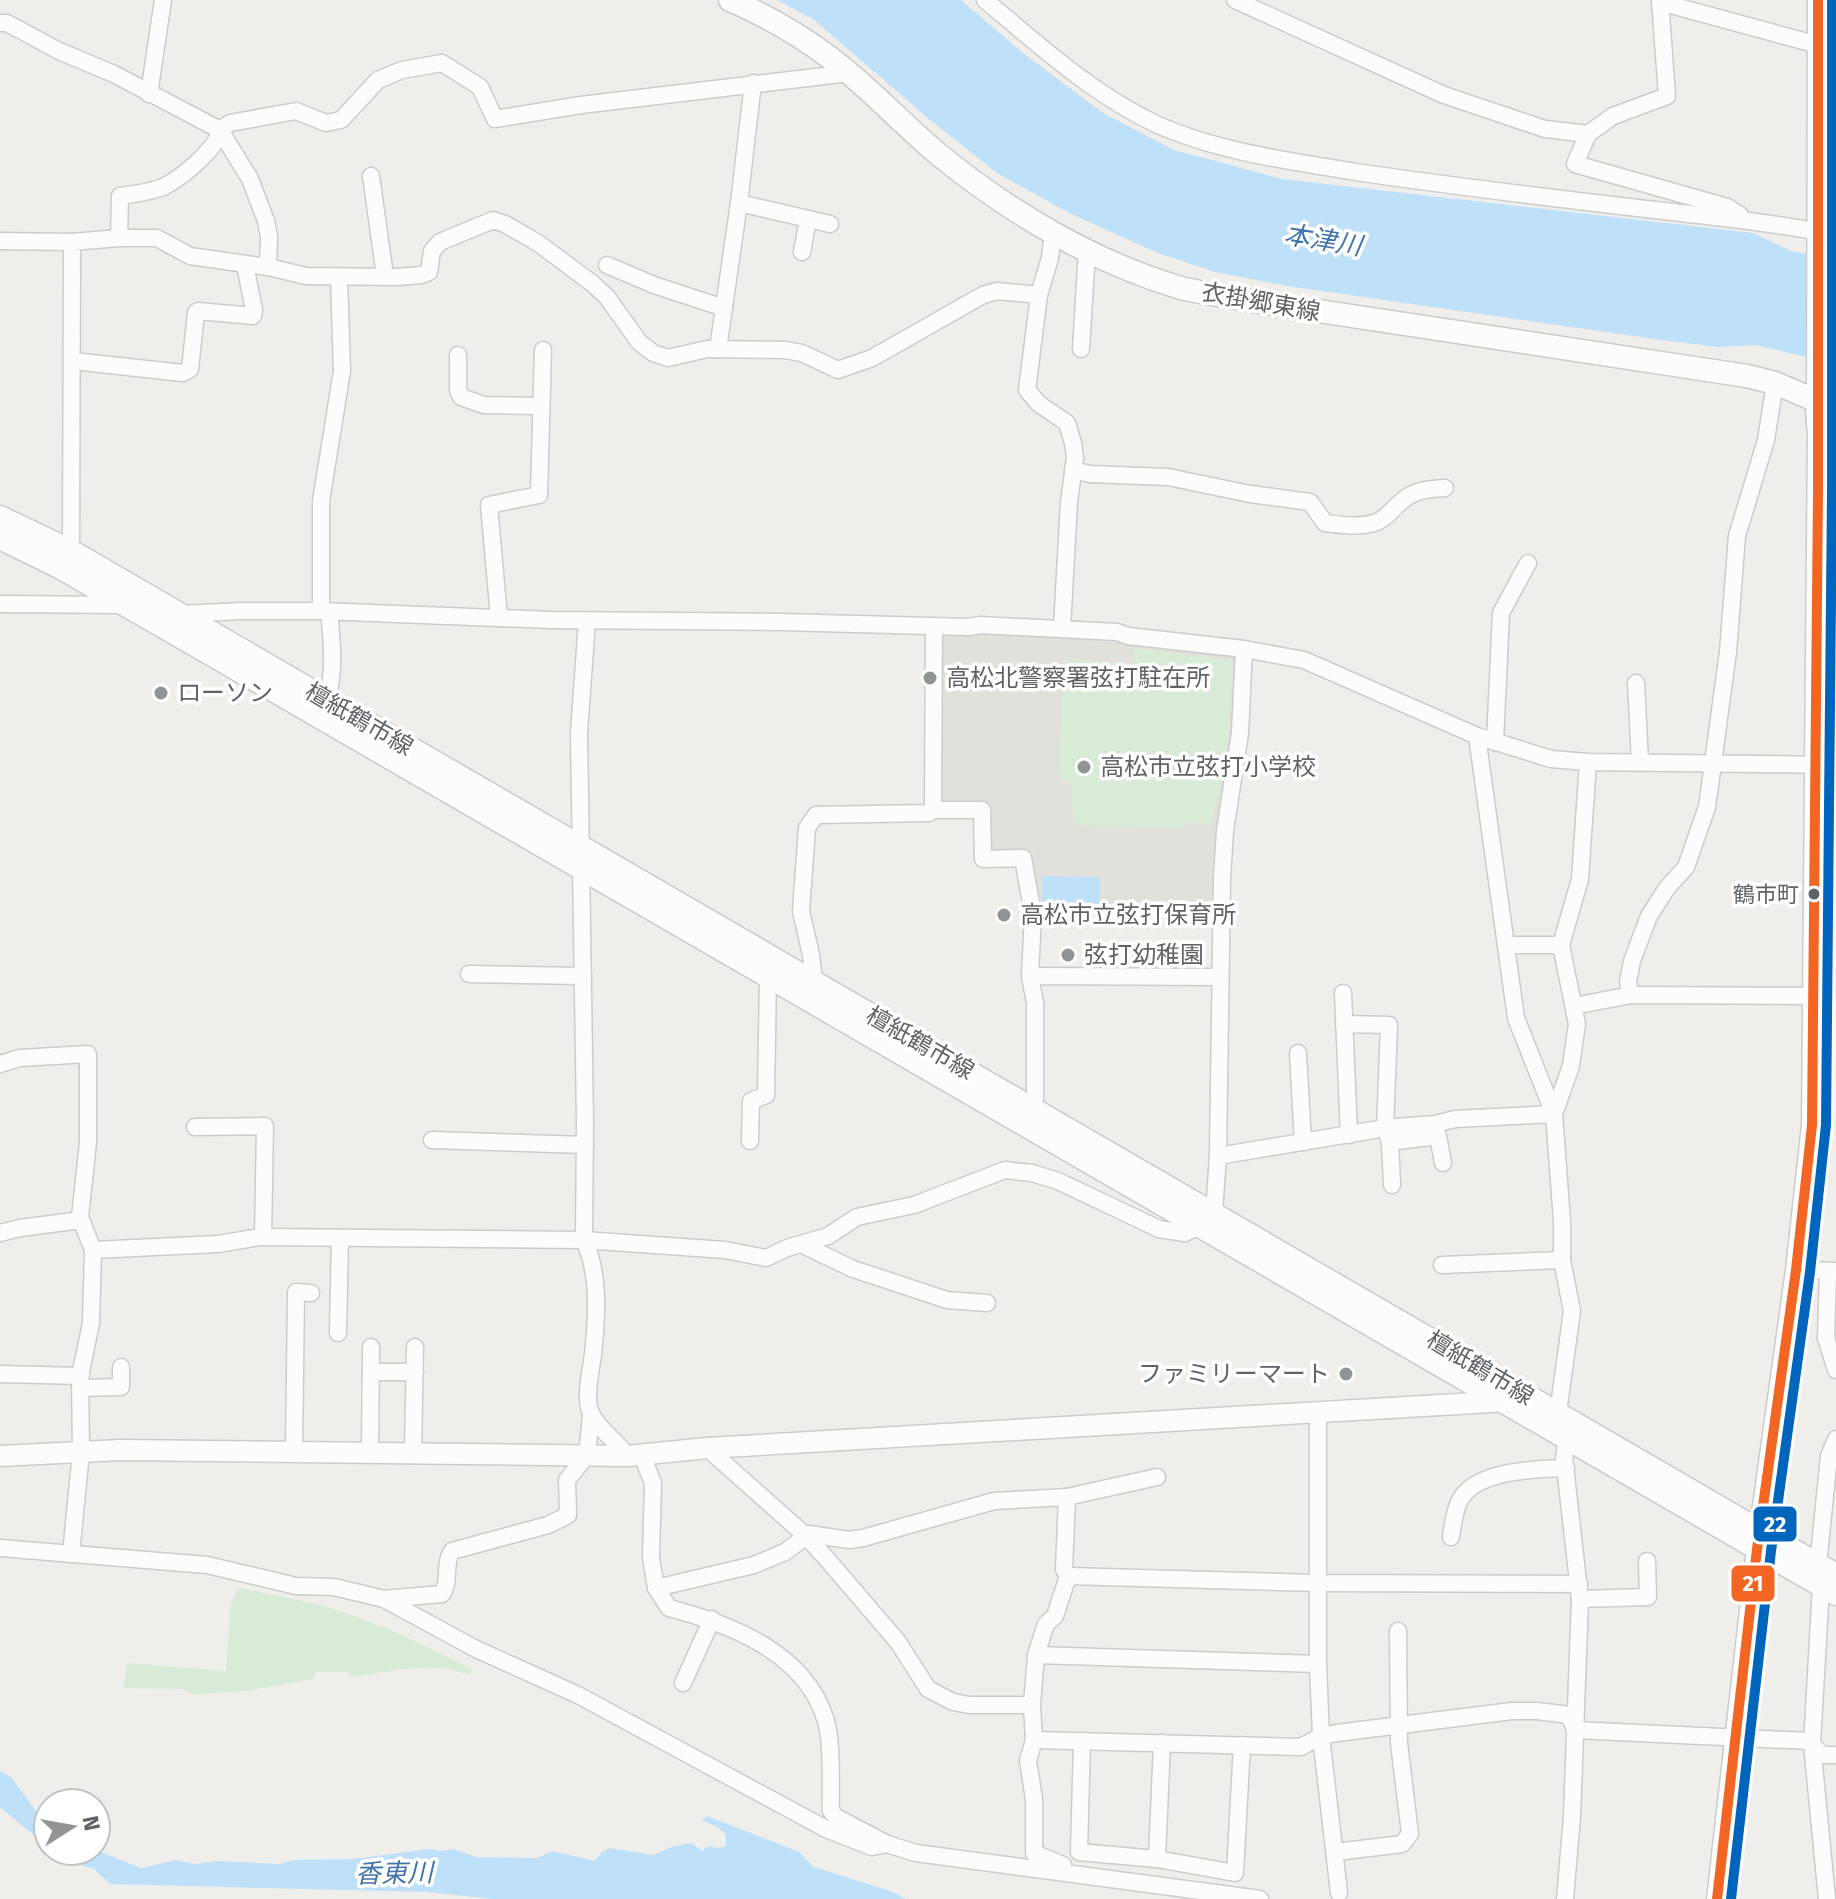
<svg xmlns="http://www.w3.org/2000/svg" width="1836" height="1899" viewBox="0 0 1836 1899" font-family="'Fira Sans','Noto Sans JP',sans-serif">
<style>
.education{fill:#e2e0da}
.green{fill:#d8ebd6}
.water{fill:#bfe0f9}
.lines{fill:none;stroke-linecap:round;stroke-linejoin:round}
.minor-casing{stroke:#cbcccc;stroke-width:19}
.tertiary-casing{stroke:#cbcccc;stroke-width:23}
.secondary-casing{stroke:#cacacb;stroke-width:25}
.minor{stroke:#fdfcfc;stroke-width:16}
.tertiary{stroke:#fdfcfc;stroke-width:20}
.secondary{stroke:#fdfcfc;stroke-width:22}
.bus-1-casing{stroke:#fff;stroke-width:16}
.bus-2-casing{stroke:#fff;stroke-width:16}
.bus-1{stroke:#f26522;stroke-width:10}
.bus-2{stroke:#0065bd;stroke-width:10}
.poi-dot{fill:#919496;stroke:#fff;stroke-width:3}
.bus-dot{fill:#5f6368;stroke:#fff;stroke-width:3}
.labels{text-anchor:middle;stroke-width:7;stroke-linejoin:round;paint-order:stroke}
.bus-label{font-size:22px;fill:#5f6368;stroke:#fff;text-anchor:end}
.street-label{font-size:24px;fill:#5f6368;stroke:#fff}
.poi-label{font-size:24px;fill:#5f6368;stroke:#fff;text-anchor:start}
.water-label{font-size:26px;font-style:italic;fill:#4174aa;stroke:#fff}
.line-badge{stroke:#fff;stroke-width:3}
.badge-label{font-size:22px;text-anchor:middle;font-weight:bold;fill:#fff}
</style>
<rect width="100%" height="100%" fill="#efeeea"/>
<polygon class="education" points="942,630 1063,636 1239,654 1217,915 1036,912 1031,885 1033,853 987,855 987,806 942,807 938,801 937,637"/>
<g class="green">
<polygon points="1135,648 1232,660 1230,731 1212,823 1184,822 1184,828 1086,826 1073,820 1071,782 1059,780 1063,659 1133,663"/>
<path d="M239,1588c32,7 66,12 97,22 48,15 91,36 136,59l-2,6c-38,-15 -81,-3 -120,2l-2,-5h-32l-3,7 -62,11 -58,5 -10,-6 -59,-1 3,-25 99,8 5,-69z"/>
</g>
<g class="water">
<polygon points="777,0 961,0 1023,53 1103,113 1174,150 1282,179 1753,233 1791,251 1836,258 1836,364 1756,345 1718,347 1661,340 1287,286 1215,272 1158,253 1069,213 997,173 929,119 813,19"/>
<polygon points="1042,876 1100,877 1100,905 1042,904"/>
<polygon points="0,1771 11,1777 48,1827 48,1847 0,1807"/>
<polygon points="707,1816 799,1852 814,1867 893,1892 906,1899 494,1899 427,1892 110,1884 94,1869 66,1860 54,1851 96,1850 141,1868 176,1860 195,1864 218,1861 280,1864 293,1860 353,1859 429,1849 442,1851 453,1849 476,1857 537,1858 552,1851 595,1861 602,1852 609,1848 653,1855 671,1847 691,1843 702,1851 708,1846 717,1848 726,1846 726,1835 719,1828 702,1820"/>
</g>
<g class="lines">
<defs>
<g id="minor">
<path d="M985,0c54,45 107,94 171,124 62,28 134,37 200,48 94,14 188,25 282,36 67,8 132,14 198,27"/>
<polyline points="1235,0 1444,95 1545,129 1588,134"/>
<polyline points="1660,0 1667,96 1613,116 1588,134 1575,164 1727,207 1740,215"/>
<polyline points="1660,2 1818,45"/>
<polyline points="0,23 7,23 59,51 114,74 220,130 250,179 266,221 269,237 268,267"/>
<polyline points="149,94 163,0"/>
<polyline points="371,176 385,276"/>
<polyline points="739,203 830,224"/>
<polyline points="1053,232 1050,258 1039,295 1027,390 1039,404 1067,423 1073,443 1075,458 1069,502 1062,628"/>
<path d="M119,238l1,-42c15,-2 30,-4 43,-9 17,-8 55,-39 57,-57l10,-7 66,-12 30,12 15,-3 37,-40 24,-10 40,-7 38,24 15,32 86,-14 268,-32"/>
<polyline points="0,241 72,242"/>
<polyline points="802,252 808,219"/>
<polyline points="607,265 654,285 724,308"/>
<polyline points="718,349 739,203 753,83"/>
<polyline points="1081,349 1087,250"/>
<polyline points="458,355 458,390 461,397 484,405 540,406"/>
<polyline points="73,361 183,373 190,369 196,313 198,311 253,316 254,310 245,265"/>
<polyline points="1818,383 1836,386"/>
<path d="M1073,470l17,4 78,3 82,17 60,8 15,21c17,2 35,5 52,-1 11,-5 16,-14 25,-21 12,-11 27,-12 43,-13"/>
<polyline points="71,551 72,242 119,238 157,238 190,256 268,267 306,276 397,277 421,275 429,272 432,251 440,242 493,220 505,224 538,243 593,284 607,297 639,342 653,353 668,358 707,349 785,350 802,353 838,370 872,358 983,295 997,291 1039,295"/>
<polyline points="0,604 123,605"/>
<polyline points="321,611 321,501 342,371 339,277"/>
<polyline points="181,614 241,611 321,611 551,620 781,622 968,627 980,625 1117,632 1128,636 1244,649 1304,660 1477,736 1551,759 1588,762 1836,765"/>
<polyline points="499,617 489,505 539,495 543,350"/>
<path d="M587,621l-8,112 6,388 -1,119c15,32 13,70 10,105 -1,18 -11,52 -3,68 7,16 26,29 37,43"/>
<polyline points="934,626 933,810 982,810 983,859 1023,858 1033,914 1030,976"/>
<polyline points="1636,683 1640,762"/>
<path d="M327,700c8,-28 5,-60 2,-89"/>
<polyline points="1477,736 1516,1018 1554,1114 1562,1221 1562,1260 1572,1311 1558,1413"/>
<polyline points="1495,742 1501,613 1528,563"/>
<polyline points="1506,945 1561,945 1580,879 1588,762"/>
<polyline points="469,974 583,976"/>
<polyline points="814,980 811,955 801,911 807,828 816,815 929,813 933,810"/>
<polyline points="1343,993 1349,1135"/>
<polyline points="1631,995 1628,982 1632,961 1649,916 1667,888 1686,867 1707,807 1728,652 1737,536 1766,440 1775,383"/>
<polyline points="1574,1006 1631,995 1815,996"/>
<polyline points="1344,1024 1389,1025 1385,1128 1390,1142 1392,1185"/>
<polyline points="1298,1053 1303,1142"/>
<polyline points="0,1064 20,1058 88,1054 88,1142 80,1217 93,1250"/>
<polyline points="1035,1110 1035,1003 1030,976 1220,977"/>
<polyline points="195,1127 265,1126 263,1237"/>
<polyline points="432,1140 585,1145"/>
<polyline points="750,1141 751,1101 766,1095 768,977"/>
<polyline points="1390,1142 1438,1136 1443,1163"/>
<polyline points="1218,1156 1385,1128 1435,1124 1455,1119 1554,1114 1571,1066 1577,1024 1561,945"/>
<polyline points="1214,1212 1218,1156 1222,877 1225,831 1240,733 1244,649"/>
<polyline points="0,1233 20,1228 81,1220"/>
<polyline points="801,1244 853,1269 947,1300 987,1303"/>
<polyline points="1442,1265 1562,1260"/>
<polyline points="1796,1270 1836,1271"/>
<polyline points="1828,1272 1826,1338 1836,1370"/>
<polyline points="338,1333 340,1238"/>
<polyline points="371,1372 415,1372"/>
<polyline points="0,1374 81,1376"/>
<polyline points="80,1388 121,1387 121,1367"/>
<polyline points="1318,1413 1318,1664 1321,1736 1339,1893"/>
<polyline points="707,1448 806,1536 826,1558 898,1642 928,1689 953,1702 969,1705 1032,1705"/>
<polyline points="294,1452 296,1292 311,1293"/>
<polyline points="370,1453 371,1347"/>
<polyline points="413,1453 415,1347"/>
<path d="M642,1455l11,28 -2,75 5,30 13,20c61,16 135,44 156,110 8,22 5,68 6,93l5,6 51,27 29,9 344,46"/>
<path d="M1451,1537c2,-12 3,-26 9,-37 16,-30 76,-31 106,-32"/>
<polyline points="0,1548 207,1565 296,1586 334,1587 384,1599 476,1649 578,1695 826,1829 872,1847 887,1844"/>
<polyline points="71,1554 81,1452 80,1376 91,1323 93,1250 218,1244 260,1237 584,1240 725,1250 766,1258 787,1248 828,1236 857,1217 914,1205 1005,1170 1032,1173 1058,1181 1159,1229 1185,1233 1200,1226"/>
<polyline points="1818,1565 1829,1456 1836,1439"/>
<polyline points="1068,1576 1064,1569 1067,1497 1157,1477"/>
<polyline points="1579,1584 1317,1583 1068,1576 1055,1616 1046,1624 1036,1655 1032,1705 1034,1740 1301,1747 1321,1736 1337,1733 1512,1711 1537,1711 1569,1715 1575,1730 1809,1741 1822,1755 1836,1755"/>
<polyline points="1821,1586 1812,1744 1827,1899"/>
<polyline points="656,1588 754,1565 785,1552 809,1534 849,1540 863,1538 994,1501 1067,1497"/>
<path d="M384,1599l58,-5c9,-13 1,-30 10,-43l96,-26 20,-10 -1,-35 20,-25 4,-40"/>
<polyline points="1580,1599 1648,1597 1647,1561"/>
<polyline points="1036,1655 1318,1664"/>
<polyline points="683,1683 712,1619"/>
<polyline points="1034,1740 1028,1761 1034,1799 1034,1853 1063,1865"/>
<polyline points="1082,1741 1079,1852 1157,1859 1235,1873 1242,1745"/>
<polyline points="1336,1852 1402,1844 1410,1834 1399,1743 1398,1631"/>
<polyline points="1157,1859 1162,1743"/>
<polyline points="1565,1899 1572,1817 1580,1599 1564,1458 1567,1438"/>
</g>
<g id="tertiary">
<polyline points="1817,401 1818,0"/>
<polyline points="0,1456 120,1450 628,1456 707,1448 1509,1401"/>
<polyline points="1717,1899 1757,1549 1796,1270 1812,1125 1818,426"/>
</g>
<g id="secondary">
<path d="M730,0c35,15 68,34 99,57 39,29 72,66 109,97 71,58 155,108 243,134 23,6 48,8 72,13l494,75 28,7 42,18 1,25 18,23"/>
<polyline points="0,517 71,551 1836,1575"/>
<polyline points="0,538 61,568 233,667 1836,1594"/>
</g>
</defs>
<use href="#minor" class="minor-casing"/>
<use href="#tertiary" class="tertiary-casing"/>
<use href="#secondary" class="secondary-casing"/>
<use href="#minor" class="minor"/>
<use href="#tertiary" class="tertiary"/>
<use href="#secondary" class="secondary"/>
<defs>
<polyline id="bus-1" points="1717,1899 1757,1549 1796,1270 1812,1125 1818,492 1818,0"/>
<polyline id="bus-2" points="1731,1899 1771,1551 1810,1272 1826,1125 1832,492 1832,0"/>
</defs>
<use href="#bus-1" class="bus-1-casing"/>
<use href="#bus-2" class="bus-2-casing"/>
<use href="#bus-1" class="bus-1"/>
<use href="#bus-2" class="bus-2"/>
</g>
<g class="poi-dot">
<circle cx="930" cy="678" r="8"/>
<circle cx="161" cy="693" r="8"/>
<circle cx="1084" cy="767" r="8"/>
<circle cx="1004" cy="915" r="8"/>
<circle cx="1068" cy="955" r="8"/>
<circle cx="1346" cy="1374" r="8"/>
</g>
<circle class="bus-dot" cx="1814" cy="894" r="7"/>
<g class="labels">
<g class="bus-label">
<text x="1799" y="902">鶴市町</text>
</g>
<g class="street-label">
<text transform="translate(1261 302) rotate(10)" y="8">衣掛郷東線</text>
<text transform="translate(359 719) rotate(30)" y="8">檀紙鶴市線</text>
<text transform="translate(920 1043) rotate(30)" y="8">檀紙鶴市線</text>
<text transform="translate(1480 1368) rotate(31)" y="8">檀紙鶴市線</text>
</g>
<g class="poi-label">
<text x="946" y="686">高松北警察署弦打駐在所</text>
<text x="177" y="701">ローソン</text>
<text x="1100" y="775">高松市立弦打小学校</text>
<text x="1020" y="923">高松市立弦打保育所</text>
<text x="1084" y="963">弦打幼稚園</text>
<text x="1330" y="1382" text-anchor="end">ファミリーマート</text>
</g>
<g class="water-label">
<text transform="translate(1323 240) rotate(9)" y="9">本津川</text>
<text transform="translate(394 1873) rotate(-1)" y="9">香東川</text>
</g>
</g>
<g class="line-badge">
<rect x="1752" y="1505" width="46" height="38" rx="8" fill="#0065bd"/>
<rect x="1730" y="1564" width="46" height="39" rx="8" fill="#f26522"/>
</g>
<g class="badge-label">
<text x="1775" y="1532">22</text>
<text x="1753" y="1591">21</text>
</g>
<g transform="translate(72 1827) rotate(79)"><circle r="38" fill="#ffffff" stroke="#bfc1c3" stroke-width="2"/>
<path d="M0-6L14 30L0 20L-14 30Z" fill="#919496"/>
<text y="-12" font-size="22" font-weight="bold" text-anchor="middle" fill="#5f6368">N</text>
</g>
</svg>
